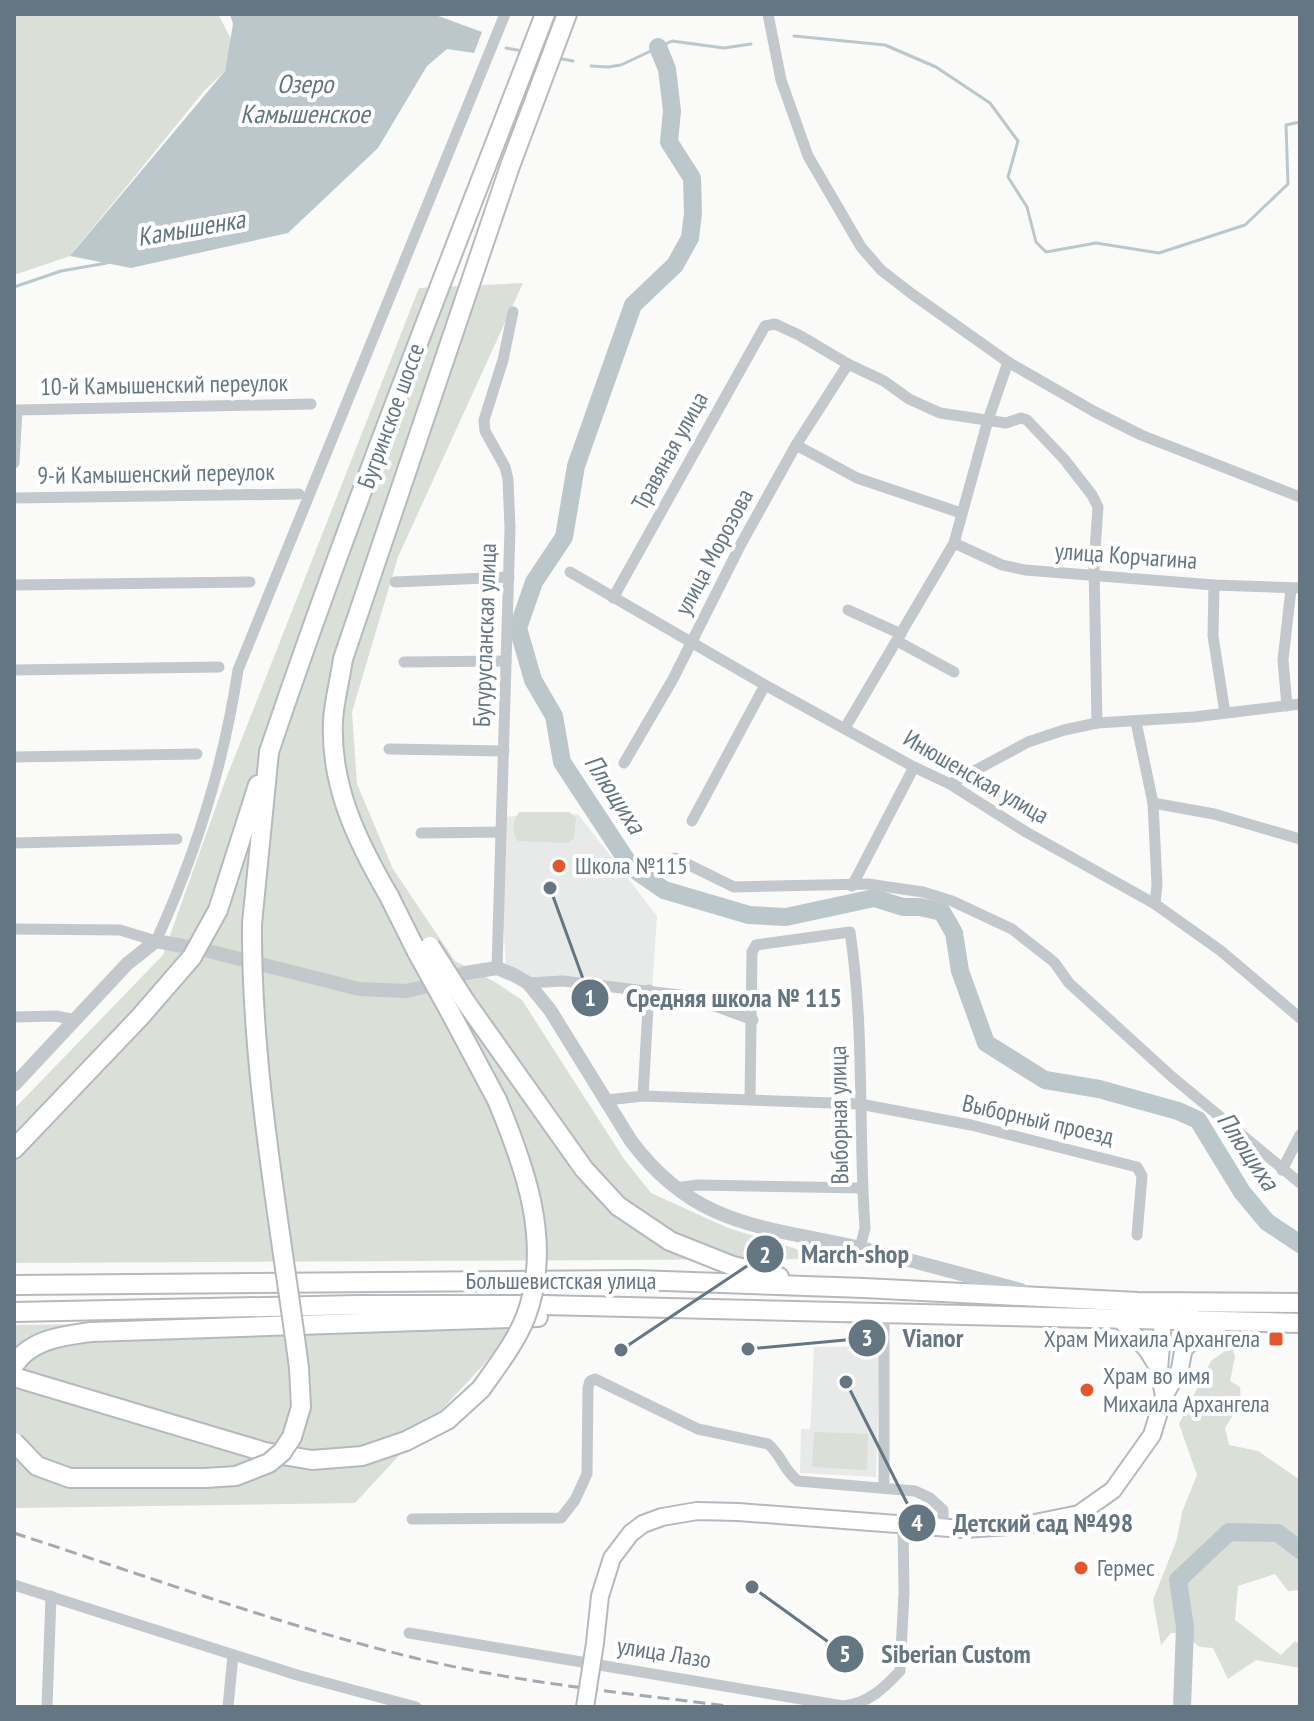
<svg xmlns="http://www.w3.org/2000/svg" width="1314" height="1721" viewBox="0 0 1314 1721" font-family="'PT Sans Narrow',sans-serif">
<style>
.built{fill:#e8e9e9}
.green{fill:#dadfd7}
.water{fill:#bbc7cb}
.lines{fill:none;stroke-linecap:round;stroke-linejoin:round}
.stream{stroke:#bbc7cb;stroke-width:3}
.river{stroke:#bbc7cb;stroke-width:18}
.secondary-casing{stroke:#b3babf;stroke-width:20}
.primary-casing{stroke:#b5babe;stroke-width:22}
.trunk-casing{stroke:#b4b9bd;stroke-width:22}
.minor{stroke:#c3c8cc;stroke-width:11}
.tertiary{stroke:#c3c8cc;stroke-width:14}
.secondary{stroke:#fff;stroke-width:16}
.primary{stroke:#fff;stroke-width:18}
.trunk{stroke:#fff;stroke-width:18}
.rail{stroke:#a2aab0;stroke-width:3;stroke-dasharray:12 6;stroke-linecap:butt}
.secondary-bridge-casing{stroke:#b3babf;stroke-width:20;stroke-linecap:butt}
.trunk-bridge-casing{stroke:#b4b9bd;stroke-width:22;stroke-linecap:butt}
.secondary-bridge{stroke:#fff;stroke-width:16}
.trunk-bridge{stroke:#fff;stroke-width:18}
.poi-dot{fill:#e4572e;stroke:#fff;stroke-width:3}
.labels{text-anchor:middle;stroke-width:8;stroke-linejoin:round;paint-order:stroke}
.street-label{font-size:24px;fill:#657683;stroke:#fff}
.poi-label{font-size:24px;fill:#657683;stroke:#fff;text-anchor:start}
.water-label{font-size:26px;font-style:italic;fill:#60757c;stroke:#fff}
.leader{fill:none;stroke:#657683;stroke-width:3}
.callout-dot{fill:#657683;stroke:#fff;stroke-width:3}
.mark-label{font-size:24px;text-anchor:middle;font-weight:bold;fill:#fff}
.callout-label{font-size:26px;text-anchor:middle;font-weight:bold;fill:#657683;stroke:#fff;stroke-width:8;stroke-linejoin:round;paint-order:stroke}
</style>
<rect width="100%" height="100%" fill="#fafaf8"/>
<g class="built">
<polygon points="578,814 657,916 652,990 517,979 506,967 497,817"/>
<polygon points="880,1346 876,1477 800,1473 801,1429 810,1429 811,1417 814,1347"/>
</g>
<g class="green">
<polygon points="14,14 218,14 231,39 225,71 204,91 70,256 14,275"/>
<polygon points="523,283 398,557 352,712 357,784 393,869 455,961 495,982 522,1000 624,1159 651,1193 728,1228 829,1259 14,1263 14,1109 163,955 224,784 419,288"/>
<path d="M519,812h50l7,6 -2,20 -6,5 -50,-2c-7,-10 -5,-19 1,-29z"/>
<polygon points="526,1319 355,1503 16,1508 14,1325"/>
<polygon points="1232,1346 1235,1357 1230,1381 1240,1387 1241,1403 1225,1428 1229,1445 1258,1451 1300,1480 1300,1590 1288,1591 1275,1574 1238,1586 1235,1620 1281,1655 1295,1641 1300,1644 1300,1668 1256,1660 1228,1679 1213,1648 1200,1647 1181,1633 1171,1633 1161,1645 1153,1600 1177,1539 1182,1512 1197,1475 1179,1424 1211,1361"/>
<polygon points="814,1432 868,1434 867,1470 812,1467"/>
</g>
<polygon class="water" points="230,14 433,14 482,32 474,53 447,49 427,66 378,148 288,233 131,268 70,256 225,71 233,24"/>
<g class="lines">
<g class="stream">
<polyline points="794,36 885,45 936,67 990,103 1018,141 1008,177 1027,207 1036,242 1046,252 1096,243 1159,253 1245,225 1288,184 1286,125 1300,122"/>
<polyline points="506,48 522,51"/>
<polyline points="557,58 573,61"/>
<polyline points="591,66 608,67 621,65 672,41 724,48 751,44"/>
<polyline points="14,287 61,271 107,263"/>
</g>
<g class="river">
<polyline points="658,47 667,69 672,111 669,142 692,178 693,213 690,238 675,265 633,305 576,466 564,537 534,582 518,628 533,680 554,716 562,762 631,867 664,890 749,915 786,917 874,898 903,907 920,907 942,912 954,933 960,971 986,1043 1045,1080 1099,1089 1178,1111 1198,1120 1242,1192 1267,1222 1300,1244"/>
<polyline points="1182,1707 1185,1627 1178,1580 1229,1532 1278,1533 1300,1550"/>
</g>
<defs>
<g id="secondary">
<polyline points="1164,1307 1159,1370 1164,1396"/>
<polyline points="1121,1320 1148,1351 1159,1369"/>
<polyline points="1185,1348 1197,1336 1224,1322"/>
<polyline points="595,1643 600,1596 612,1558 631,1533 643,1524 662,1517 697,1511 738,1512 963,1529 1025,1525 1079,1514 1113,1490 1152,1435 1164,1396 1180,1369 1190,1311"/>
</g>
<g id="primary">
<path d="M269,752c84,-249 182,-493 276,-738"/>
<path d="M389,896c-32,-55 -59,-110 -56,-175 1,-20 7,-41 10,-62l167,-493 57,-152"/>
</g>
<g id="trunk">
<polyline points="389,896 418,954"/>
<polyline points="218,910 258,785"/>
<polyline points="252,924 269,752"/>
<polyline points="465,1001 584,1169 618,1206 670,1241 733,1266 779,1277"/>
<polyline points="449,1010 497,1100"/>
<polyline points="14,1149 140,1017 192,957"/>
<polyline points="14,1285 636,1280 864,1288 1138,1302 1300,1303"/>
<polyline points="14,1312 359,1305 543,1305 1300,1323"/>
<path d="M14,1365c17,-26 49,-29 77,-33l447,-15"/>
<polyline points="14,1377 265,1452 312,1460 362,1456 406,1441 447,1420 481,1389"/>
</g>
</defs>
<use href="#secondary" class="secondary-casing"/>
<use href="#primary" class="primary-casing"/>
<use href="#trunk" class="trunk-casing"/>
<g class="minor">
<polyline points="768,14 781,80 808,156 861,247 881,270 912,294 1008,362 1095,412 1141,435 1300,497"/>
<polyline points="796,445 857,478 961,513"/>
<polyline points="14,463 17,410 311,404"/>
<polyline points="14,498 299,494"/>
<polyline points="954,543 1002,565 1025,570 1214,585 1300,588"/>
<polyline points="570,572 765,685 914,767 950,784 1026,832 1155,904 1221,951 1300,1018"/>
<polyline points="395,582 509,577"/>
<polyline points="14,585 250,582"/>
<polyline points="1214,585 1213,636 1225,713"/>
<polyline points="613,598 765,326 775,324 799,335 848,364 884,381 909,399 940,413 1006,423 1021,418 1027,420 1064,459 1092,495 1098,507 1094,565 1097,723"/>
<polyline points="848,610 901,634"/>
<polyline points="897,641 954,672"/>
<polyline points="404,662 506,661"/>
<polyline points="14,670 219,667"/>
<polyline points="1287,706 1283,660 1291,589"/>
<polyline points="1136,722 1153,803"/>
<polyline points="845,728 954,543 988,420 1008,362"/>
<polyline points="389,749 504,751"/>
<polyline points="14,757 197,754"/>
<polyline points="624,763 673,679 741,544 796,445 848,364"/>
<polyline points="950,784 1028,742 1064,730 1097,723 1194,717 1300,704"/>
<polyline points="692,821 765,685"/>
<polyline points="421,833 501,832"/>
<polyline points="14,843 177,839"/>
<polyline points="675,858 734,887 868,884 923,892 952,901 1012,929 1054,962 1069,983 1171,1076 1300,1183"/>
<polyline points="852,886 914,767"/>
<polyline points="1155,904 1157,885 1153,803 1214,814 1300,839"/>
<path d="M14,929l106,1 36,11c39,-85 68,-178 82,-271l267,-656"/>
<polyline points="497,968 510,528 508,479 505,467 485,431 484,420 503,360 513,312"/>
<polyline points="528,983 563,981 688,996 753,1020"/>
<polyline points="14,1017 56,1016 76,1020"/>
<polyline points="643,1096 649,990"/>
<path d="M750,1099l2,-147 4,-7 94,-13c15,98 8,197 15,296l-5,20"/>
<polyline points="607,1100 643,1096 860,1104 971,1125 1137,1167 1142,1176 1137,1235"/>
<polyline points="1282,1170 1300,1135"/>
<polyline points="675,1188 698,1185 862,1188"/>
<polyline points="884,1312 884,1487"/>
<path d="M412,1519l149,-1 14,-18 12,-26 1,-86 2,-7 5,-2 103,50 70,15c13,10 16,27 30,37l117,10 15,7 13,12v18"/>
<polyline points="14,1585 297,1675 416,1707"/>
<path d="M409,1633l434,73c25,-2 41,-18 57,-35l4,-78 -1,-68"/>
<polyline points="47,1707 51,1596"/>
<polyline points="228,1707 233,1655"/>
</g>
<path class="tertiary" d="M14,1085l113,-121 29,-23 48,9 155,39 47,2 31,-7 28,-11 32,-5 17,7 14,8 22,27 81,131c65,87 133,85 230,107 54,13 107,28 160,42"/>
<use href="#secondary" class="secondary"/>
<use href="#primary" class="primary"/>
<use href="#trunk" class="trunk"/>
<path class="rail" d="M14,1533c133,43 265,92 401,125 103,25 213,35 319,49"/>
<defs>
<polyline id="secondary-bridge" points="585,1707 595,1643"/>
<g id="trunk-bridge">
<polyline points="430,946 465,1001"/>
<polyline points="418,954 449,1010"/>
<polyline points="192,957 218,910"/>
<path d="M481,1389c16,-23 35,-47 45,-73 27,-73 -1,-149 -29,-216"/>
<path d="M14,1442l23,24 33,12h135l31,-2 33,-13 13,-11 10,-15 9,-30 -2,-39c-19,-146 -48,-295 -47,-444"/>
</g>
</defs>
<use href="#secondary-bridge" class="secondary-bridge-casing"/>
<use href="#trunk-bridge" class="trunk-bridge-casing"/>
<use href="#secondary-bridge" class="secondary-bridge"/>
<use href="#trunk-bridge" class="trunk-bridge"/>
</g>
<g class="poi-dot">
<circle cx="559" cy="866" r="8"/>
<rect x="1268" y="1331" width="16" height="16" rx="4"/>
<circle cx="1087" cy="1390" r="8"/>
<circle cx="1081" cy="1568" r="8"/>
</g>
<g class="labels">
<g class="street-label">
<text transform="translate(164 385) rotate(-1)" y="8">10-й Камышенский переулок</text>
<text transform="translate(391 416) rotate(-70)" y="8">Бугринское шоссе</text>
<text transform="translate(670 451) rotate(-61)" y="8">Травяная улица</text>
<text transform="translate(156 474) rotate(-1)" y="8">9-й Камышенский переулок</text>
<text transform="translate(714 552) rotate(-62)" y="8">улица Морозова</text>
<text transform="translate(1126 556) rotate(4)" y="8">улица Корчагина</text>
<text transform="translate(485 635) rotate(-88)" y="8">Бугурусланская улица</text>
<text transform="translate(976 777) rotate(30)" y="8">Инюшенская улица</text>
<text transform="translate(839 1115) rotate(-91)" y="8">Выборная улица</text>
<text transform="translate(1038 1120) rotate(13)" y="8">Выборный проезд</text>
<text x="561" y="1289">Большевистская улица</text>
<text transform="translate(664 1653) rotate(9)" y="8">улица Лазо</text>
</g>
<g class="poi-label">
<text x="575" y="874">Школа №115</text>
<text x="1260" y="1347" text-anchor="end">Храм Михаила Архангела</text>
<text x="1103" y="1384">Храм во имя<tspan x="1103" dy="28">Михаила Архангела</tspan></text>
<text x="1097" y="1576">Гермес</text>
</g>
<g class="water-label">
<text x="305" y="93">Озеро<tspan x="305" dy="30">Камышенское</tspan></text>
<text transform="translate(191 228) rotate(-10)" y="9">Камышенка</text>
<text transform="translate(615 794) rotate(57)" y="9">Плющиха</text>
<text transform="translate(1248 1151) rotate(56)" y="9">Плющиха</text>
</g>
</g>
<path class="leader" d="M550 888L590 998M621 1350L765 1254M748 1349L867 1338M846 1382L917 1523M752 1587L845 1654"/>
<g class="callout-dot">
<circle cx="550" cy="888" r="8"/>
<circle cx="621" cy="1350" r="8"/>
<circle cx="748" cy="1349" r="8"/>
<circle cx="846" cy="1382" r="8"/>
<circle cx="752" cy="1587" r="8"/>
<circle cx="590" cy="998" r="20"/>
<circle cx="765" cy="1254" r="20"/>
<circle cx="867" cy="1338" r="20"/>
<circle cx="917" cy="1523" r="20"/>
<circle cx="845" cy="1654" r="20"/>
</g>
<g class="mark-label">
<text x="590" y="1006">1</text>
<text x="765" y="1263">2</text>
<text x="867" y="1346">3</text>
<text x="917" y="1531">4</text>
<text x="845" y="1662">5</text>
</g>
<g class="callout-label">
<text x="734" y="1007">Средняя школа № 115</text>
<text x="855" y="1263">March-shop</text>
<text x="933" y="1347">Vianor</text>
<text x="1043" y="1532">Детский сад №498</text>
<text x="956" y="1663">Siberian Custom</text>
</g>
<rect width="1314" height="1721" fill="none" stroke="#657683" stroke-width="32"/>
</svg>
